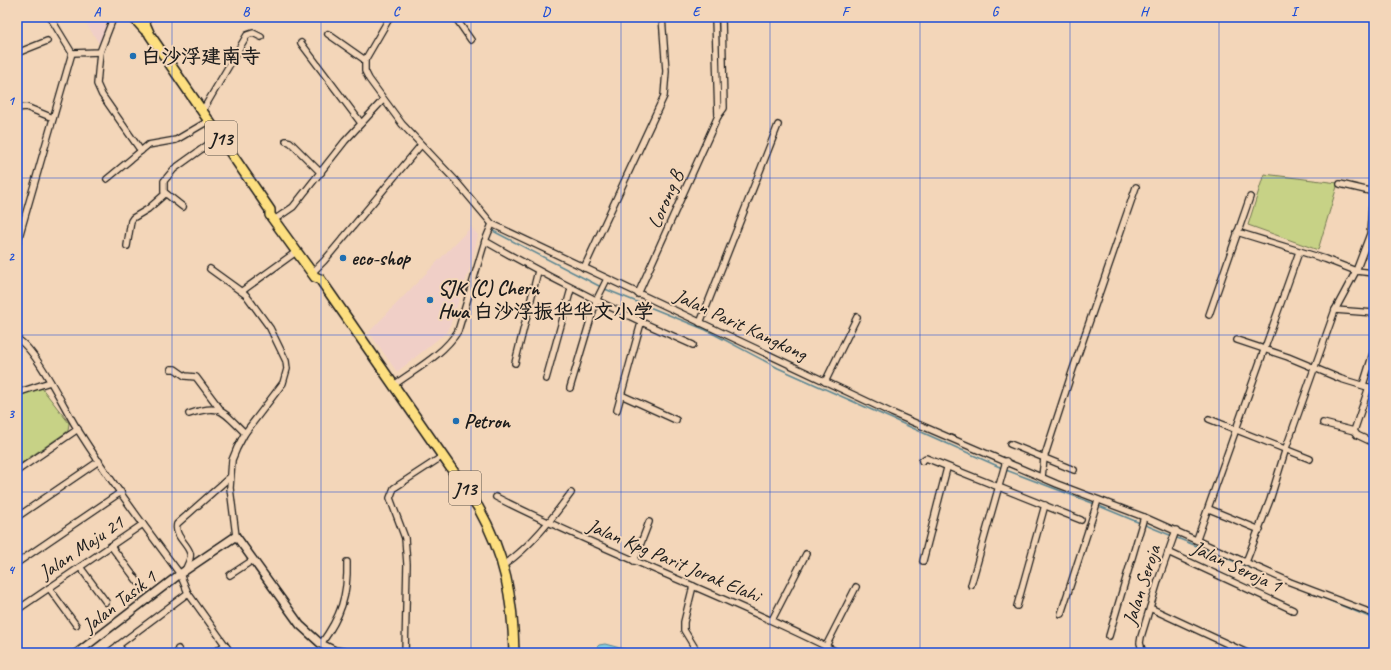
<svg xmlns="http://www.w3.org/2000/svg" width="1391" height="670" viewBox="0 0 1391 670" font-family="Caveat,'LXGW WenKai TC',sans-serif">
<style>
.built{fill:#f0cfc7}
.green{fill:#c7d286;stroke:#727751}
.water{fill:#81cbe1;stroke:#598592}
.lines{fill:none;stroke-linecap:round;stroke-linejoin:round}
.stream{stroke:#598592;stroke-width:1.5}
.minor-casing{stroke:#1c1c1c;stroke-width:8}
.tertiary-casing{stroke:#1c1c1c;stroke-width:10}
.primary-casing{stroke:#1c1c1c;stroke-width:12}
.minor{stroke:#f3d6b9;stroke-width:5.5}
.tertiary{stroke:#f3d6b9;stroke-width:7}
.primary{stroke:#fddf80;stroke-width:9}
.grid{fill:none;stroke:#1d4ed8;stroke-width:1;stroke-opacity:0.55}
.poi-dot{fill:#1f6fb2;stroke:#f3d6b9;stroke-width:1.5}
.labels{text-anchor:middle;stroke-width:4;stroke-linejoin:round;paint-order:stroke}
.shield{fill:#f3d6b9;stroke:#5c544b;stroke-width:1}
.shield-label{font-size:19px;font-weight:bold;fill:#1c1c1c}
.poi-label{font-size:20px;font-weight:bold;fill:#1c1c1c;stroke:#f3d6b9;text-anchor:start}
.street-label{font-size:20px;fill:#1c1c1c;stroke:#f3d6b9}
.neatline{fill:none;stroke:#1d4ed8;stroke-width:1.5}
.grid-label{font-size:13px;text-anchor:middle;font-weight:bold;fill:#1d4ed8}
</style>
<rect width="100%" height="100%" fill="#f3d6b9"/>
<filter id="ink" filterUnits="userSpaceOnUse"><feTurbulence type="fractalNoise" baseFrequency=".025" numOctaves="2"/><feDisplacementMap in="SourceGraphic" scale="8" xChannelSelector="R" yChannelSelector="G"/><feConvolveMatrix kernelMatrix="1 2 1 2 8 2 1 2 1" color-interpolation-filters="sRGB"/></filter>
<g filter="url(#ink)">
<g class="built">
<polygon points="82,17 109,17 109,21 100,45"/>
<polygon points="471,227 478,235 470,268 448,331 397,372 369,332"/>
</g>
<g class="green">
<polygon points="1264,174 1338,183 1318,250 1248,225"/>
<polygon points="41,387 69,423 68,431 17,466 17,396"/>
</g>
<polygon class="water" points="605,644 639,653 591,653 599,645"/>
<g class="lines">
<g class="stream">
<polyline points="493,231 601,287"/>
<polyline points="605,289 706,330 778,368 1002,468"/>
<polyline points="1006,470 1095,504"/>
<polyline points="1099,506 1140,523"/>
<polyline points="1143,524 1282,581"/>
<polyline points="1297,587 1374,619"/>
</g>
<defs>
<g id="minor">
<polyline points="390,17 365,60 365,71 369,79 402,124 455,180 492,224 892,413 1057,484 1144,517 1290,582 1374,614"/>
<polyline points="455,17 471,40"/>
<polyline points="715,17 718,116"/>
<polyline points="328,34 365,60"/>
<polyline points="301,43 361,123"/>
<polyline points="100,52 97,84 102,95 141,151"/>
<polyline points="17,53 47,41"/>
<polyline points="72,53 100,52 112,21 111,17"/>
<polyline points="17,108 26,107 53,118"/>
<polyline points="203,110 247,35 253,33 261,37"/>
<polyline points="286,141 290,142 321,173"/>
<polyline points="107,179 148,145 176,140 210,120"/>
<polyline points="1340,184 1374,192"/>
<polyline points="183,207 164,192 164,181 174,169 220,136"/>
<polyline points="274,220 293,207 345,141 383,100"/>
<polyline points="1237,232 1325,259 1356,271 1374,273"/>
<path d="M485,241c68,39 136,73 208,104"/>
<polyline points="17,244 72,53 50,17"/>
<polyline points="127,246 131,221 133,218 148,209 165,194"/>
<polyline points="584,268 664,96 666,71 662,17"/>
<polyline points="210,269 246,295 270,328 286,361 287,369 283,383 245,433 237,448 232,460 230,488 236,536"/>
<polyline points="312,273 324,261 421,145"/>
<polyline points="242,291 296,252"/>
<polyline points="638,294 718,116 724,108 722,17"/>
<polyline points="1335,310 1374,313"/>
<polyline points="1209,315 1250,197"/>
<polyline points="700,323 778,125"/>
<path d="M17,339c19,9 48,71 61,91 31,49 67,97 102,144l8,19 43,60"/>
<polyline points="1237,340 1288,357 1341,379 1374,389"/>
<polyline points="515,363 538,271"/>
<polyline points="171,369 175,369 185,376 196,377 220,409"/>
<polyline points="546,379 571,289"/>
<polyline points="825,382 857,317"/>
<path d="M394,385c22,-16 50,-31 64,-54l27,-90 7,-17"/>
<polyline points="1363,385 1374,350"/>
<polyline points="1369,387 1354,431 1357,435 1374,443"/>
<polyline points="570,388 596,301 607,279"/>
<polyline points="17,393 50,382"/>
<polyline points="621,395 676,420"/>
<polyline points="617,410 641,323"/>
<path d="M189,414c32,-11 33,-3 56,19"/>
<polyline points="1209,419 1310,459"/>
<polyline points="1323,423 1354,431"/>
<polyline points="1010,444 1074,470"/>
<polyline points="922,461 926,458 1081,520"/>
<polyline points="17,471 78,429"/>
<polyline points="1042,477 1044,458 1072,372 1136,187"/>
<path d="M496,497c112,57 231,99 343,156"/>
<polyline points="1209,509 1260,530"/>
<polyline points="17,517 99,461"/>
<polyline points="1197,539 1299,252"/>
<polyline points="111,546 138,582"/>
<polyline points="1168,552 1293,610"/>
<polyline points="634,561 649,522"/>
<polyline points="923,561 947,468"/>
<polyline points="1246,562 1270,500 1286,448 1335,310 1356,271 1370,234 1373,192"/>
<polyline points="17,563 121,492"/>
<path d="M504,565c28,-20 47,-45 67,-72"/>
<polyline points="80,567 106,602"/>
<path d="M185,571c2,-6 7,-13 5,-18 -3,-10 -16,-17 -13,-29l53,-47"/>
<polyline points="230,575 253,560"/>
<polyline points="971,585 1006,461"/>
<polyline points="693,586 684,622 684,630 698,653"/>
<polyline points="49,588 76,625"/>
<polyline points="1017,606 1045,505"/>
<polyline points="1150,608 1247,653"/>
<polyline points="17,610 143,524"/>
<polyline points="1061,614 1098,500"/>
<polyline points="772,620 806,554"/>
<polyline points="1109,636 1144,517"/>
<path d="M321,644c20,-28 27,-48 26,-82"/>
<polyline points="118,645 124,653"/>
<polyline points="826,646 856,587"/>
<polyline points="178,649 180,653"/>
<polyline points="108,653 188,593"/>
<polyline points="214,653 225,645"/>
<polyline points="405,653 407,564 405,538 390,498 394,488 443,456"/>
<polyline points="1143,653 1140,643 1141,637 1158,581 1176,530"/>
</g>
<polyline id="tertiary" points="77,653 180,574 236,536 300,625 321,644 335,651 348,653"/>
<g id="primary">
<polyline points="133,17 145,30"/>
<path d="M142,17l8,18 120,175v5l45,62 5,2 158,228c27,48 35,91 36,146"/>
</g>
</defs>
<use href="#minor" class="minor-casing"/>
<use href="#tertiary" class="tertiary-casing"/>
<use href="#primary" class="primary-casing"/>
<use href="#minor" class="minor"/>
<use href="#tertiary" class="tertiary"/>
<use href="#primary" class="primary"/>
</g>
</g>
<path class="grid" d="M172,17v636M321,17v636M471,17v636M621,17v636M770,17v636M920,17v636M1070,17v636M1219,17v636M17,178h1357M17,335h1357M17,492h1357"/>
<g class="poi-dot">
<circle cx="133" cy="56" r="4"/>
<circle cx="343" cy="258" r="4"/>
<circle cx="430" cy="300" r="4"/>
<circle cx="456" cy="421" r="4"/>
</g>
<g class="labels">
<g class="shield">
<rect x="205" y="121" width="32" height="34" rx="3"/>
<rect x="449" y="471" width="32" height="34" rx="3"/>
</g>
<g class="shield-label">
<text x="221" y="145">J13</text>
<text x="465" y="495">J13</text>
</g>
<g class="poi-label">
<text x="141" y="63">白沙浮建南寺</text>
<text x="351" y="265">eco-shop</text>
<text x="438" y="295">SJK (C) Chern<tspan x="438" dy="23">Hwa 白沙浮振华华文小学</tspan></text>
<text x="464" y="428">Petron</text>
</g>
<g class="street-label">
<text transform="translate(665 199) rotate(-66)" y="7">Lorong B</text>
<text transform="translate(741 324) rotate(25)" y="7">Jalan Parit Kangkong</text>
<text transform="translate(81 547) rotate(-34)" y="7">Jalan Maju 21</text>
<text transform="translate(674 560) rotate(23)" y="7">Jalan Kpg Parit Jorak Elahi</text>
<text transform="translate(1237 566) rotate(25)" y="7">Jalan Seroja 1</text>
<text transform="translate(1141 585) rotate(-72)" y="7">Jalan Seroja</text>
<text transform="translate(119 601) rotate(-38)" y="7">Jalan Tasik 1</text>
</g>
</g>
<rect width="1391" height="670" fill="none" stroke="#f3d6b9" stroke-width="44"/>
<rect x="22" y="22" width="1347" height="626" class="neatline"/>
<g class="grid-label">
<text x="97" y="16">A</text>
<text x="246" y="16">B</text>
<text x="396" y="16">C</text>
<text x="546" y="16">D</text>
<text x="696" y="16">E</text>
<text x="845" y="16">F</text>
<text x="995" y="16">G</text>
<text x="1144" y="16">H</text>
<text x="1294" y="16">I</text>
<text x="11" y="105">1</text>
<text x="11" y="261">2</text>
<text x="11" y="418">3</text>
<text x="11" y="574">4</text>
</g>
</svg>
